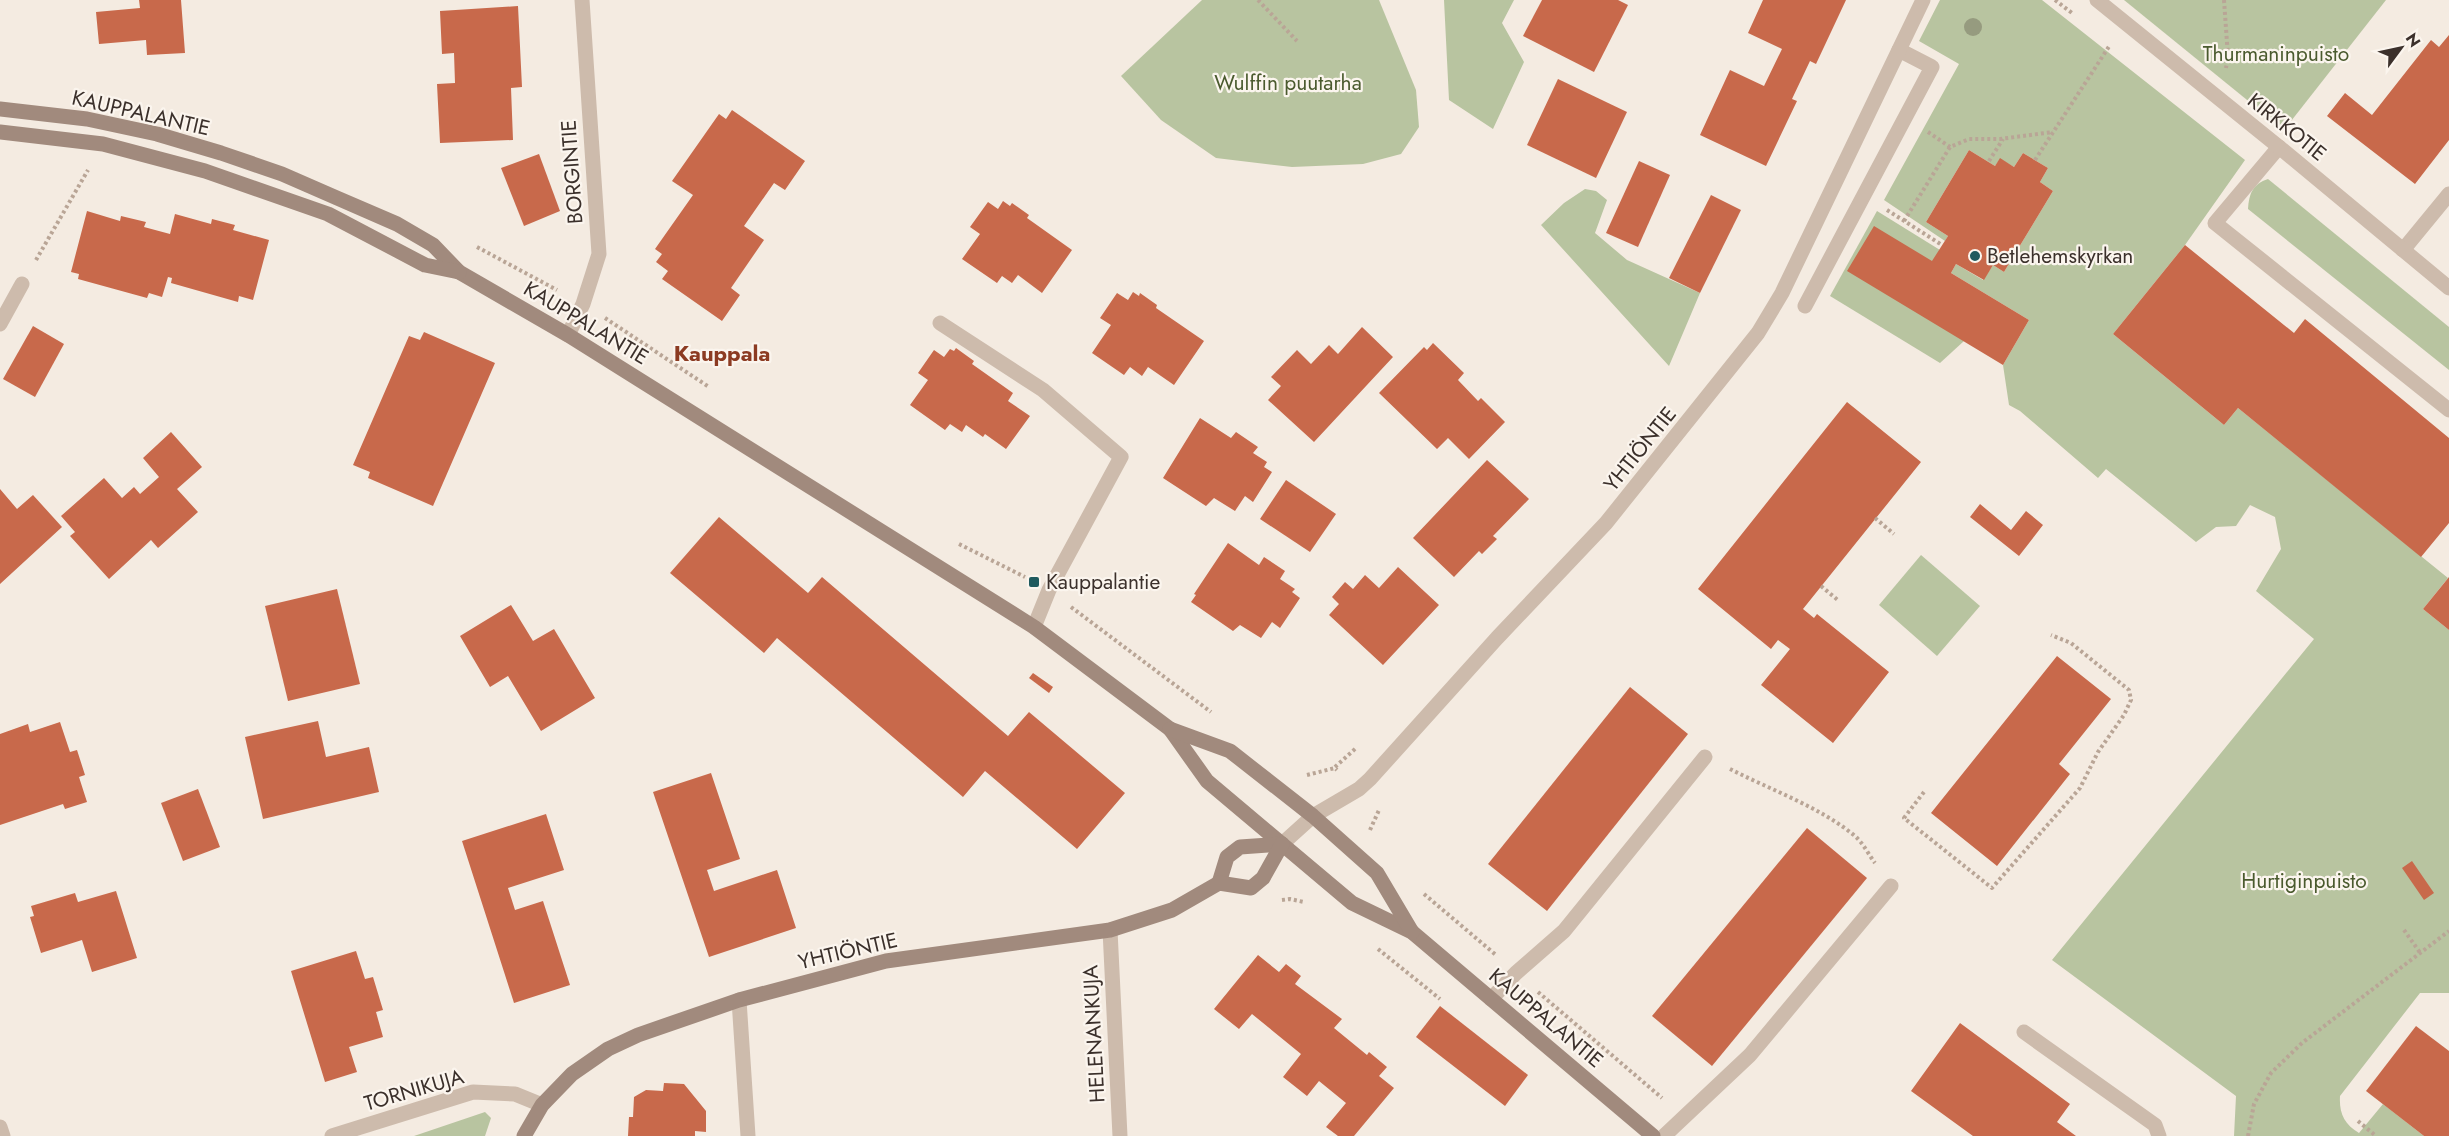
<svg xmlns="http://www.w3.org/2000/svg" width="2449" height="1136" viewBox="0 0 2449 1136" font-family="Jost,sans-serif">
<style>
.green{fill:#b8c4a0}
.building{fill:#c8694b}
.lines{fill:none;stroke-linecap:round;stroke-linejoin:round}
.path{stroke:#b9a596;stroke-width:4;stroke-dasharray:3 3;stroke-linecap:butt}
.lane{stroke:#cdbbac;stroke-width:15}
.street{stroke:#cdbbac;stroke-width:15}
.secondary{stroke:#a18a7d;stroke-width:15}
.tree{fill:#969b7f}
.poi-dot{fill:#1f5a5e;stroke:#fbf5ee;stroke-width:2}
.labels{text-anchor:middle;stroke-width:4.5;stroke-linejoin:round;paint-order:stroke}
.park-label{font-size:21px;fill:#4a5a2e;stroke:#fbf5ee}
.street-label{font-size:21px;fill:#3b302b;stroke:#fbf5ee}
.poi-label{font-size:21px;fill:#3b302b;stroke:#fbf5ee;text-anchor:start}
.neighbourhood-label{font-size:22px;font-weight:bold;fill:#8c3b22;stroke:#fbf5ee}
</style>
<rect width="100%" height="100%" fill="#f4ebe1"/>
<g class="green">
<polygon points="1202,0 1379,0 1416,90 1419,127 1401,154 1363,164 1292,167 1216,158 1161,120 1121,76"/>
<polygon points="1444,0 1514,0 1502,23 1524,62 1493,129 1449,100"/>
<path d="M1940,0h102l203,160 -60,85 -72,89 111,91 14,-17 210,170 -25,31 26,21v363h-29l-80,103c-1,17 4,28 19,37l24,-29 41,32h-190l2,-40 -184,-136 262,-321 -58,-48 25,-42 -6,-32 -25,-12 -14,21 -20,1 -20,15 -90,-73 -8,9 -78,-67 -11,-6 -6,-40 26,-45 -78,-47 5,-9 27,16 10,-15 11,7 49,-81 -13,-9 8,-14 -25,-15 -9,14 -14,-8 -5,7 -26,-16 -43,72 22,14 -3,5 -61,-41 75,-136 -40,-23z"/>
<polygon points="2124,0 2386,0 2284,130"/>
<path d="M2268,179l181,148v43l-201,-161c1,-16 5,-25 20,-30z"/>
<polygon points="1585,189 1596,191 1607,200 1595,233 1627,260 1700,293 1669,366 1541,225 1564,203"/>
<polygon points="1877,211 1940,250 1964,341 1940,363 1830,296"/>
<polygon points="1921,555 1980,606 1937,656 1879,605"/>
<polygon points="485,1112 491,1118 485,1136 414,1136"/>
</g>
<g class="building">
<polygon points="139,0 181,0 185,53 147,55 146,40 99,44 96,12 140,8"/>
<polygon points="1542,0 1618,0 1628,5 1594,72 1523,36"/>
<polygon points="1763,0 1846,0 1816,64 1810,61 1792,99 1797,101 1766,166 1700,135 1730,70 1764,86 1782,49 1748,33"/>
<polygon points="518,6 522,87 511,88 513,140 440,143 437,84 455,83 454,53 442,54 440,11"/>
<polygon points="2449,35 2449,140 2415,184 2327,116 2345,93 2372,115 2431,40 2439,47"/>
<polygon points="1558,79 1627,112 1596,178 1527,145"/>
<polygon points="732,110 805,161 785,190 774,183 744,226 764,240 731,288 740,295 722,321 662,279 668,271 656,262 662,254 655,249 693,195 672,181 719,114 726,119"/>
<polygon points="1969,150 1995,166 2000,158 2014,167 2023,153 2048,168 2040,182 2053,191 2004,272 1993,265 1984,280 1956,264 1951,273 2029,320 2003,365 1847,271 1874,226 1932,261 1948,236 1926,222"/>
<polygon points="539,154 560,211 524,226 501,168"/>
<polygon points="1639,161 1670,175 1638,247 1606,233"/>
<polygon points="1711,195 1741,210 1700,293 1669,278"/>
<polygon points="1003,201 1010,206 1012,203 1029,215 1027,218 1072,250 1042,293 1018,275 1012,283 1002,276 997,283 962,259 980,234 970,227 988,202 998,209"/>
<polygon points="87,211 120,221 121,216 146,222 144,227 170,234 175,214 211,224 212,219 235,225 233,230 269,240 253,300 239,296 238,302 171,283 172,278 168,277 162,297 149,293 147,298 78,279 79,274 71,272"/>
<polygon points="2185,245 2294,333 2305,319 2449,438 2449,523 2421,557 2238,408 2224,425 2113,334"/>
<polygon points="1133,292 1139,296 1140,293 1157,305 1156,308 1204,341 1174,385 1148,367 1142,376 1130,367 1124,375 1092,353 1111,325 1100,318 1117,293 1128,300"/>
<polygon points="33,326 64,344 35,397 3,379"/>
<polygon points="1362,327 1393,357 1314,442 1268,400 1281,386 1271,377 1297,350 1311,364 1329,345 1338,354"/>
<polygon points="424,332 495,363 433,506 368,478 370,472 353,465 409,336 420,340"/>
<polygon points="1433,343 1464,373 1458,380 1478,401 1481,398 1505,422 1469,459 1448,438 1437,449 1379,393 1424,347 1427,350"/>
<polygon points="956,348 974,361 972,364 1013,393 1008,401 1030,416 1006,449 985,434 983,437 966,425 962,432 950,424 945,430 910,405 928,380 918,373 934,350 944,357 950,349 954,351"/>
<polygon points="1847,402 1921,462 1803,609 1814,618 1817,614 1889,672 1833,743 1761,685 1790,649 1778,640 1771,649 1698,589"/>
<polygon points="1200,418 1231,438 1236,432 1258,447 1253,453 1267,462 1264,467 1272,472 1253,502 1245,496 1235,511 1214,498 1206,506 1163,478"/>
<polygon points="171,432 202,467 177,489 198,512 158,548 151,540 109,579 70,536 75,532 61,516 104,478 122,498 134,487 140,494 159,477 143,458"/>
<polygon points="1487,460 1529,499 1493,536 1497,539 1482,554 1479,551 1454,577 1413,538"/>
<polygon points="1286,480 1336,514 1310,552 1260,519"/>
<polygon points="0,489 17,509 33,495 62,527 0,584"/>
<polygon points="1980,504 2011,530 2026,511 2043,525 2019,556 1970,517"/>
<polygon points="719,517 808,593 822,577 1008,736 1029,712 1125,793 1077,849 985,771 963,797 777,638 764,653 670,573"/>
<polygon points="1228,543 1259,565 1264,557 1285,571 1280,579 1295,589 1292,592 1300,598 1280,628 1272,622 1261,638 1240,625 1233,631 1191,602 1196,595 1194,594"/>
<polygon points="1398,567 1439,605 1383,665 1329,615 1339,604 1332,597 1345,582 1353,589 1365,575 1379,588"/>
<polygon points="2449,577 2449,630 2423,609"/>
<polygon points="337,589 360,684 288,701 265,606"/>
<polygon points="511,605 533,641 554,629 595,698 541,731 508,676 490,687 460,636"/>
<polygon points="2057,656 2111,699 2059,764 2070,774 1997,866 1931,813"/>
<polygon points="1033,673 1053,687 1049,693 1029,678"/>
<polygon points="1630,687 1688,734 1547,911 1488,864"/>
<polygon points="318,721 326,757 369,747 379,792 263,819 245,737"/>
<polygon points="60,722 70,752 77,750 85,775 79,777 87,802 65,809 63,804 0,825 0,734 28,724 30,732"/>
<polygon points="711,773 740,859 707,870 714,891 777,870 796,928 709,957 653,792"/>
<polygon points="198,789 220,847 183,861 161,803"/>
<polygon points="546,814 564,870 508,888 515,910 543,901 570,985 514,1003 462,841"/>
<polygon points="1807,828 1867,878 1712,1066 1652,1016"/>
<polygon points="2412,861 2434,893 2424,900 2402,868"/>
<polygon points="116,891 137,958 92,972 82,940 41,953 30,917 34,916 31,906 75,893 78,902"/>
<polygon points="356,951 365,979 373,977 383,1010 376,1012 383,1037 349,1047 357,1072 325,1082 291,971"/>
<polygon points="1258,955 1279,972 1286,964 1301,976 1295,984 1342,1019 1334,1028 1367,1055 1369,1052 1387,1067 1379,1076 1394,1088 1354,1136 1338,1136 1326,1127 1346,1103 1319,1081 1307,1096 1283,1077 1301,1054 1252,1014 1239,1029 1214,1009"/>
<polygon points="1440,1006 1528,1075 1505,1106 1416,1037"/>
<polygon points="1960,1023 2070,1104 2057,1122 2076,1136 1973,1136 1911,1091"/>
<polygon points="2416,1026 2449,1051 2449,1136 2424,1136 2366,1091"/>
<polygon points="664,1083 684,1084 706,1111 706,1132 695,1131 695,1136 628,1136 629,1117 633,1117 634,1097 646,1090 663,1091"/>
</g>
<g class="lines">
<g class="path">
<polyline points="1258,0 1297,41"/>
<polyline points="2055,0 2072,13"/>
<polyline points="2224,0 2228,57 2226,68"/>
<polyline points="1928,132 1950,147"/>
<polyline points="2035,160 2110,45"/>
<polyline points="1989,161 2003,139"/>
<polyline points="1887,210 1942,245"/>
<polyline points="1904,221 1950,147 1969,139 2000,139 2053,132"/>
<polyline points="477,247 557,290"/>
<polyline points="36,260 88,170"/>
<polyline points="605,318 709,387"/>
<polyline points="1875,518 1894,534"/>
<polyline points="959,544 1025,577"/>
<polyline points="1821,586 1839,601"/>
<polyline points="1071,607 1211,712"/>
<polyline points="1335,767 1356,748"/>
<path d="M1730,769c41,21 90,38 125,67 8,7 14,19 20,27"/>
<polyline points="1307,775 1335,768 1337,770"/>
<polyline points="1924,792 1904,818 1992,888 2080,788 2098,752 2124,715 2131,700 2129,690 2071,643 2051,635"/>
<polyline points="1370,830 1379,810"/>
<polyline points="1424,894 1496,955"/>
<polyline points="1282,900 1290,899 1304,902"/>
<polyline points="2404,930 2421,954"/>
<polyline points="1378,949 1440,999"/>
<polyline points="1538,992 1662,1098"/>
<polyline points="2358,1121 2376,1136"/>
<polyline points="2248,1136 2254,1104 2271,1073 2302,1043 2449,931"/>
</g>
<g class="lane">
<polyline points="2279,147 2215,223 2449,410"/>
<polyline points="2403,250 2449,194"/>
<polyline points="1805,306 1932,67 1899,50"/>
<polyline points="940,323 1043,390 1121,457 1049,590 1034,627"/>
<polyline points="1491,999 1516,973 1564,931 1705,757"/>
<polyline points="739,1000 748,1136"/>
<polyline points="2024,1032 2155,1125 2159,1136"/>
<polyline points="1664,1136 1750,1055 1891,886"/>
</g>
<g class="street">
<polyline points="2097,0 2279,147 2449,288"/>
<polyline points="0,324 22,284"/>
<polyline points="568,335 583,304 599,254 582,0"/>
<polyline points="1282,844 1313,816 1359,789 1370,779 1497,638 1606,523 1758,333 1782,293 1923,0"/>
<polyline points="1110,930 1120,1136"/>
<polyline points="0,1127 3,1136"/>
<polyline points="332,1136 473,1092 515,1094 542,1105"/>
</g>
<g class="secondary">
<polyline points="0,109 87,119 157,134 221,153 282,174 337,198 397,224 433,245 459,272 568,335 1034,627 1170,729 1207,781 1352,903 1412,932 1653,1136"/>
<polyline points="0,132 103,144 205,171 328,214 425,265 459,272"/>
<polyline points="1170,729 1230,751 1313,816 1377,873 1412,932"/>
<polyline points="1219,883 1227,857 1240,847 1282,844"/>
<polyline points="524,1136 542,1105 572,1074 608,1049 638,1035 739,1000 886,961 1110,930 1172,910 1219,883 1251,888 1263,878 1282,844"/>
</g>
</g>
<circle class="tree" cx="1973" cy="27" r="9"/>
<g class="poi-dot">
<circle cx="1975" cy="256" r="6"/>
<rect x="1028" y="576" width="12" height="12" rx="3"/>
</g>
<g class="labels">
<g class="park-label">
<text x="2276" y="61">Thurmaninpuisto</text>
<text x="1288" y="90">Wulffin puutarha</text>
<text x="2304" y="888">Hurtiginpuisto</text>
</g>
<g class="street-label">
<text transform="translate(141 113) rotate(13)" y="7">KAUPPALANTIE</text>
<text transform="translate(2287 127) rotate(39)" y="7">KIRKKOTIE</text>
<text transform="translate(572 172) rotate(-94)" y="7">BORGINTIE</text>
<text transform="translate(586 323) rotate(31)" y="7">KAUPPALANTIE</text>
<text transform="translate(1640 449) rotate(-51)" y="7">YHTIÖNTIE</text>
<text transform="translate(848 951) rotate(-13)" y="7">YHTIÖNTIE</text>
<text transform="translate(1546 1018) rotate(40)" y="7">KAUPPALANTIE</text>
<text transform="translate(1094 1034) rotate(-93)" y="7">HELENANKUJA</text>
<text transform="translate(414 1090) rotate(-16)" y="7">TORNIKUJA</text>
</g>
<g class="poi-label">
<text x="1987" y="263">Betlehemskyrkan</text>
<text x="1046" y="589">Kauppalantie</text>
</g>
<g class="neighbourhood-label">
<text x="722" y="361">Kauppala</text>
</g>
</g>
<g transform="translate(2401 48) rotate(57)" stroke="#fbf5ee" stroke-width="4.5" paint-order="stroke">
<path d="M0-4.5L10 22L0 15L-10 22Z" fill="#3b302b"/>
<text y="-9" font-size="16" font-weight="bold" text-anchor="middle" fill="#3b302b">N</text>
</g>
</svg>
